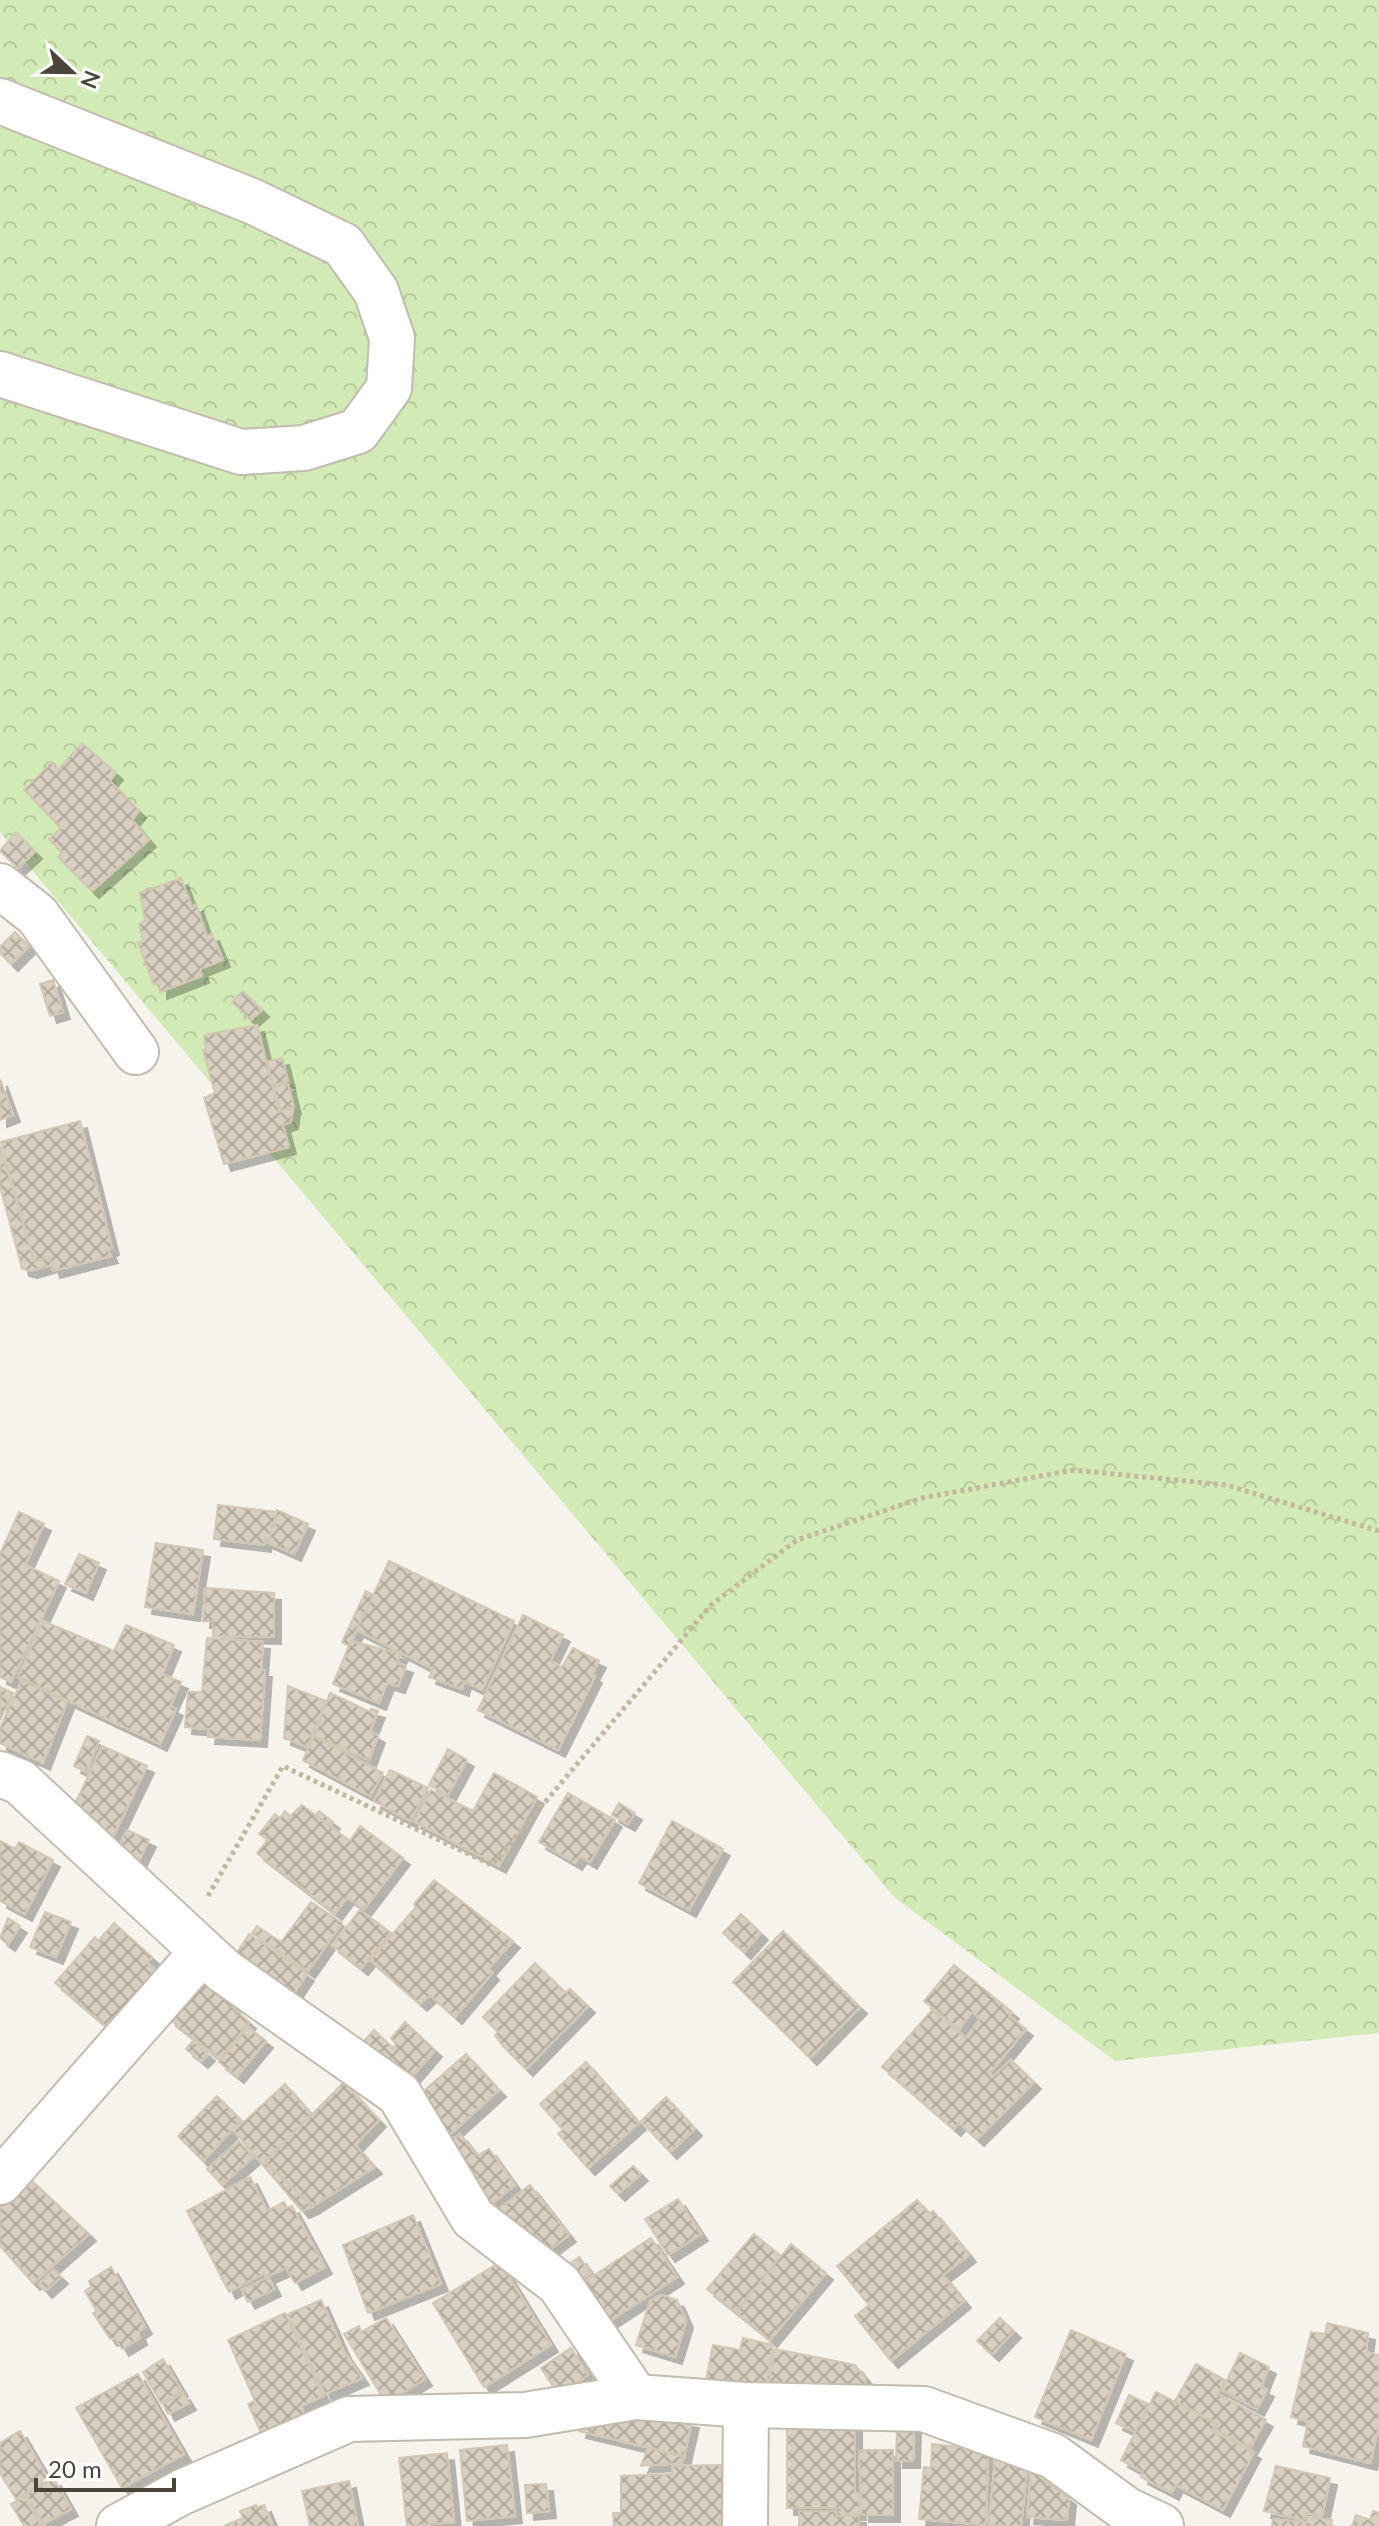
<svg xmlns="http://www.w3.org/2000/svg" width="1379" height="2526" viewBox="0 0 1379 2526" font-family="Lato,sans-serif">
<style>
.forest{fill:url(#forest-crowns)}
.building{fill:url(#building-cross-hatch);stroke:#d3c7b4;stroke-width:2;filter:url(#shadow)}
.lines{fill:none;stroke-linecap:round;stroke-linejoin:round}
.minor-casing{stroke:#c2bbae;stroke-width:48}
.path{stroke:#c4b79f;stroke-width:5;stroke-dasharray:4 4;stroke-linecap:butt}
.minor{stroke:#fff;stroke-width:44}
</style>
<defs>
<pattern id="forest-crowns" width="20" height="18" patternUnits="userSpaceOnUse" patternTransform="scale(2)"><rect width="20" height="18" fill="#d2eab5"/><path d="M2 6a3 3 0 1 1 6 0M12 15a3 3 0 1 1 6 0" fill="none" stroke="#b6ca9c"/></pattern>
<pattern id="building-cross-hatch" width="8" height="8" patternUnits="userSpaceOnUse" patternTransform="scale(2)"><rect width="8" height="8" fill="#d8cfc1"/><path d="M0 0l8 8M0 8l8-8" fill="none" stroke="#b1aa9e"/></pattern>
<filter id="shadow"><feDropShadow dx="7" dy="7" stdDeviation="0" flood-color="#0004"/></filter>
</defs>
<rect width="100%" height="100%" fill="#f6f3ec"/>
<polygon class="forest" points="0,0 1379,0 1379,2033 1115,2061 894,1897 0,832"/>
<g class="building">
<polygon points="82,743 116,773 110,781 139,811 132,820 149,840 92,891 58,857 62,853 49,839 61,828 24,790 51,763 58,770"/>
<polygon points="16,832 35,852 18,868 0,851"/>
<polygon points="181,878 192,907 196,904 207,936 212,934 223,960 200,969 202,976 160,992 160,983 154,985 138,943 143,942 139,924 145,921 140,893"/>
<polygon points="15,932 29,946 11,964 0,953 0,947"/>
<polygon points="53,980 63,1012 50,1016 40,984"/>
<polygon points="243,991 262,1010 251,1020 232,1002"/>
<polygon points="257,1025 279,1112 293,1108 291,1122 283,1125 289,1147 224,1164 204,1098 215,1093 203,1050 206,1050 204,1035"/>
<polygon points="282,1058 288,1081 273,1085 267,1062"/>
<polygon points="0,1079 13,1115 0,1120"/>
<polygon points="288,1084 294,1107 280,1111 274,1087"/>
<polygon points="80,1121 112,1248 108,1250 111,1256 53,1271 49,1257 34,1261 1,1142"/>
<polygon points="0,1146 34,1262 49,1257 51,1265 30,1271 22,1269 0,1186"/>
<polygon points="218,1505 277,1512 269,1539 265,1538 264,1545 214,1539"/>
<polygon points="277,1510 308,1524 294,1554 265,1541 270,1539 271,1526 275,1527"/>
<polygon points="19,1512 44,1524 25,1565 59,1581 11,1682 0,1677 0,1554"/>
<polygon points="156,1543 203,1550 193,1614 145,1607"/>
<polygon points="79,1554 99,1563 86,1593 65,1584"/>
<polygon points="389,1561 514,1621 482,1690 464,1681 462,1689 429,1677 433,1669 357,1630"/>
<polygon points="205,1588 274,1593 274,1637 213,1636 213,1621 203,1621"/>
<polygon points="366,1591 373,1595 349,1646 342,1642"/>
<polygon points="523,1615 563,1635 550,1661 562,1667 573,1648 599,1661 592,1674 595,1676 558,1750 478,1710"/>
<polygon points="43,1621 114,1651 126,1625 174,1645 162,1674 181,1682 170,1706 176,1709 160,1744 18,1677"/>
<polygon points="207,1638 263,1642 261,1670 265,1670 260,1740 208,1737 209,1729 185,1727 188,1692 202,1692"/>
<polygon points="351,1641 401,1654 396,1663 406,1666 398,1686 387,1683 379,1703 333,1684"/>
<polygon points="22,1680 67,1702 43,1763 0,1743 0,1728"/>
<polygon points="288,1686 326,1701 307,1747 284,1738"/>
<polygon points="0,1687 13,1693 0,1720"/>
<polygon points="330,1693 370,1712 371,1709 378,1711 370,1731 378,1736 369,1760 315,1736"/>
<polygon points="87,1736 99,1741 86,1772 74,1766"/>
<polygon points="314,1736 383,1773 370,1796 303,1760"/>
<polygon points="102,1746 147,1766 113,1837 69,1817"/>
<polygon points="448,1749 467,1760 448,1795 429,1785"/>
<polygon points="390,1770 428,1788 410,1821 374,1801"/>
<polygon points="494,1773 537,1797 499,1866 414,1821 431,1790 473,1811"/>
<polygon points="568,1793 615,1820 590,1862 580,1856 575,1863 539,1842"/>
<polygon points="619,1803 635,1813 628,1824 612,1815"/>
<polygon points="302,1805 350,1841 360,1826 403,1858 364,1909 347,1897 335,1913 257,1853 268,1840 259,1834 275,1814 280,1818 285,1811 290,1816"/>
<polygon points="319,1811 333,1822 330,1826 316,1815"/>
<polygon points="672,1821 723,1849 689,1910 639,1883"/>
<polygon points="127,1830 149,1840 133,1873 111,1863"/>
<polygon points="0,1841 15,1849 19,1842 53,1860 25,1914 0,1901"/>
<polygon points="434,1880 513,1941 488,1969 492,1973 455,2017 430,1995 420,2004 370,1960 416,1907 414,1904"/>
<polygon points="311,1902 342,1923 308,1971 252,1933 257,1926 281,1942"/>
<polygon points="360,1910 391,1933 361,1968 332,1945"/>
<polygon points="45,1912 71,1922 56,1957 30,1947"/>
<polygon points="741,1914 761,1933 744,1952 723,1933"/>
<polygon points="8,1918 20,1926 8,1944 0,1938"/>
<polygon points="114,1923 152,1957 147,1963 161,1974 112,2031 55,1983 95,1937 98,1941"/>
<polygon points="783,1931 860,2007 810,2058 733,1982"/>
<polygon points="249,1934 307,1974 289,2000 232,1961"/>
<polygon points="535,1963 566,1993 570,1989 588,2006 526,2069 503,2046 495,2035 498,2032 483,2017"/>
<polygon points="954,1965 1012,2012 1009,2016 1026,2029 990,2073 993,2077 1011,2060 1034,2082 977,2139 959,2123 954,2129 882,2067 932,2010 966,2038 980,2019 972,2012 959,2029 924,2001"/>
<polygon points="199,1980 235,2004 232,2007 249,2022 220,2059 169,2019"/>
<polygon points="405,2022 435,2050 403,2087 356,2050 374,2030 393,2048 396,2044 391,2038"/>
<polygon points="248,2027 266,2041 237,2076 219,2062"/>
<polygon points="193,2041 208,2054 201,2061 186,2049"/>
<polygon points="466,2054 499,2090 446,2138 417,2097"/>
<polygon points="586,2062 639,2123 588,2168 558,2134 563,2130 540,2104"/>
<polygon points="344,2082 379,2120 355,2145 375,2167 313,2206 265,2162"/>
<polygon points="285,2084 311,2114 265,2162 312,2207 302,2211 234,2131"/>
<polygon points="217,2096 241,2120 203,2161 178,2136"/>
<polygon points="666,2097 695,2129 670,2152 641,2121"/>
<polygon points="460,2134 477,2156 489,2149 515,2185 485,2209 440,2150"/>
<polygon points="239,2141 253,2157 222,2185 207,2169"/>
<polygon points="633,2166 641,2174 618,2194 610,2186"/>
<polygon points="250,2177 267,2211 284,2202 287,2208 292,2206 325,2267 295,2283 286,2268 266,2277 264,2273 229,2292 187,2211"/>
<polygon points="30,2179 89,2234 33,2283 0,2246 0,2208"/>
<polygon points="530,2185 569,2235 547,2251 490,2216"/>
<polygon points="678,2199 701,2234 668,2255 645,2219"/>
<polygon points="917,2200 929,2214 933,2211 969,2255 943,2275 964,2301 891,2361 855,2316 869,2305 837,2266"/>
<polygon points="413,2215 441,2284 368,2313 343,2245"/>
<polygon points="754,2234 781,2256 736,2312 707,2289"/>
<polygon points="651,2238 677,2277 597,2329 572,2290"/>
<polygon points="791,2244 826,2273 770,2340 736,2312"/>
<polygon points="579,2257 591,2273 577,2282 566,2266"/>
<polygon points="500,2262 551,2345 484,2387 433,2303"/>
<polygon points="111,2267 145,2327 138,2332 140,2338 122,2349 115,2338 110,2339 93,2313 97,2312 85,2291 91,2287 89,2281"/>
<polygon points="54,2270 61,2277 45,2291 39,2284"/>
<polygon points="268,2277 274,2289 248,2302 242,2290"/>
<polygon points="661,2295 677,2300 686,2321 675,2357 636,2345 650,2301"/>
<polygon points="321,2300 344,2352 362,2378 325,2394 288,2314"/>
<polygon points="285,2313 323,2396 301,2406 305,2415 262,2435 248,2404 255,2401 228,2340"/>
<polygon points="386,2318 425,2379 386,2403 344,2334 359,2326 361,2332"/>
<polygon points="1000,2318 1014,2331 992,2354 977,2341"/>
<polygon points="1327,2323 1368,2333 1366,2352 1379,2355 1379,2426 1370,2463 1303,2446 1308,2421 1291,2417 1311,2332 1325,2334"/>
<polygon points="1071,2330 1126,2354 1091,2440 1035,2417"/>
<polygon points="743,2338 773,2345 765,2388 705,2385 713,2345 740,2350"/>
<polygon points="571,2348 588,2375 558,2394 541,2368"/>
<polygon points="775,2349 855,2365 866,2379 863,2394 769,2385"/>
<polygon points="1240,2353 1269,2367 1261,2387 1267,2390 1257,2409 1222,2390"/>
<polygon points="163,2359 181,2390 161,2403 143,2372"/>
<polygon points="1196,2364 1225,2380 1218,2394 1266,2420 1250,2448 1215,2429 1218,2424 1175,2401"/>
<polygon points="138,2374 184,2454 122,2488 76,2408"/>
<polygon points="1156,2392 1216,2424 1212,2431 1254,2452 1223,2510 1176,2485 1172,2493 1141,2477 1143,2472 1121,2460"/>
<polygon points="183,2393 189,2403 168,2414 163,2404"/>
<polygon points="1129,2395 1148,2404 1135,2432 1116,2423"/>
<polygon points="585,2407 692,2421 684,2456 579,2431"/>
<polygon points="787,2425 855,2425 855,2493 859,2493 859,2513 841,2514 840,2508 787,2508"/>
<polygon points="897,2426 914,2426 913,2461 896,2461"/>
<polygon points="20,2431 48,2479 16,2499 0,2473 0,2443"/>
<polygon points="932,2444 988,2450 986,2525 919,2519 924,2467 931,2468"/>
<polygon points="507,2445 515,2516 467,2521 460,2450"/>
<polygon points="648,2448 684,2457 681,2463 641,2466"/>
<polygon points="859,2450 893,2450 893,2515 862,2515"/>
<polygon points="447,2453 454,2522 407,2526 399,2458"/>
<polygon points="995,2460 1023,2463 1023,2469 1027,2470 1021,2526 989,2525"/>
<polygon points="722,2465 724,2519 720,2519 720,2526 614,2526 613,2513 621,2513 621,2476 672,2474 672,2466"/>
<polygon points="1276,2466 1330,2478 1322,2516 1306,2513 1303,2520 1264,2511"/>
<polygon points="1031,2471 1069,2498 1067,2520 1027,2517"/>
<polygon points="54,2479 71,2509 43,2524 26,2494"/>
<polygon points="349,2481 358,2526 310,2526 302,2491"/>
<polygon points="546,2484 549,2511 527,2513 525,2485"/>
<polygon points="24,2497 41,2526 24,2526 11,2504"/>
<polygon points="256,2505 256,2508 264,2505 273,2526 224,2526 243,2518 240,2511"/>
<polygon points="799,2511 837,2511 837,2516 859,2516 859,2526 799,2526"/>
<polygon points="1373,2511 1379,2513 1379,2526 1352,2526 1356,2515 1370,2520"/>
<polygon points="1307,2517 1332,2520 1331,2526 1272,2526 1273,2519 1307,2523"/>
</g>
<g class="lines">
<defs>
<g id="minor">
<polyline points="0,101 254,202 343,245 376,291 392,338 389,388 358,431 304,448 241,452 0,374"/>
<polyline points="0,886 37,915 136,1052"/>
<polyline points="0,1774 20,1782 224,1971 399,2094 473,2218 559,2284 636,2397"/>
<polyline points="0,2182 202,1952"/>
<polyline points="119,2526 182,2492 349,2419 525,2415 636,2397 746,2405 924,2409 1053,2456 1127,2510 1161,2526"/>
<polyline points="745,2526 746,2405"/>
</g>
</defs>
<use href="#minor" class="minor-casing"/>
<polyline class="path" points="208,1896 283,1766 492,1865 711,1605 797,1540 922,1498 1073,1470 1226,1485 1379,1531"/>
<use href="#minor" class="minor"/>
</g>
<g transform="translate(72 72) rotate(112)" stroke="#ffffff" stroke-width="6" paint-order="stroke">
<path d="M0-6L14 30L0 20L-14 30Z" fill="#4b4439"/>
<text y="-12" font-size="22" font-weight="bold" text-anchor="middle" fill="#4b4439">N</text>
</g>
<path d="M36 2478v12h138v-12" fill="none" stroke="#4b4439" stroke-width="4"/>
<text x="48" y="2478" font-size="24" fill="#4b4439" stroke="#ffffff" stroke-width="6" paint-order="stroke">20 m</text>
</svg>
